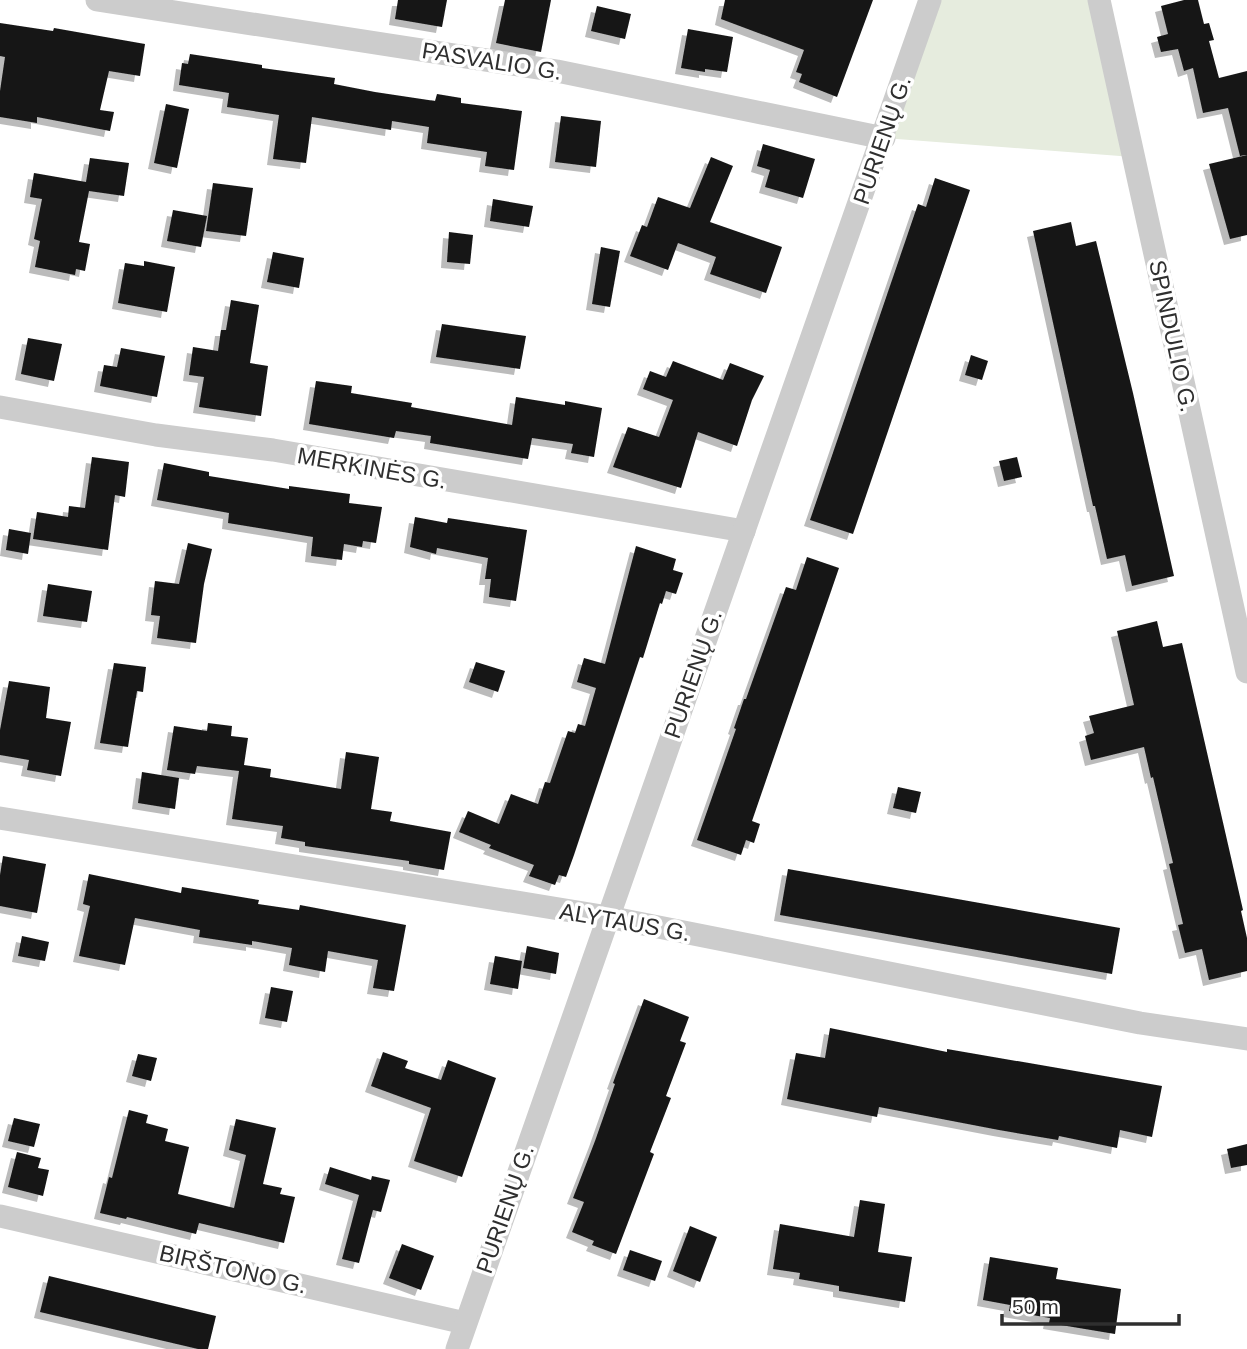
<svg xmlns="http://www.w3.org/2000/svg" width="1247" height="1349" viewBox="0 0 1247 1349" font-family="Helvetica,sans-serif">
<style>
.green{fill:#e6ecde}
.building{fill:#161616;filter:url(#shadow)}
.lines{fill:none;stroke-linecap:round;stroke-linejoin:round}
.street{stroke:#ccc;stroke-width:23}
.labels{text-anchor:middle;stroke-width:7;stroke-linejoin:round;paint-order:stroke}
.street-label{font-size:23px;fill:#2f2f2f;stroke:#fff}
</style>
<defs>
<filter id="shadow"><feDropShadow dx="-6" dy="6" stdDeviation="0" flood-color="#0004"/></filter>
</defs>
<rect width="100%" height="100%" fill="#fff"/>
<polygon class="green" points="931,0 1099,0 1133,157 884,138"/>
<g class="building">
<polygon points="398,0 447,0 442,27 395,19"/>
<polygon points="505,0 551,0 541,52 496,43"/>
<polygon points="725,0 873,0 837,97 799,82 802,74 796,72 804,50 721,19"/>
<polygon points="1184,0 1198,0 1204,24 1209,23 1214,40 1209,41 1219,78 1247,71 1247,155 1240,156 1228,108 1203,113 1193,68 1184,71 1178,49 1161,52 1157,37 1168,34 1161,6"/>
<polygon points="597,6 631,14 625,39 591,31"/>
<polygon points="0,23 53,31 54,28 145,44 140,76 109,71 100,110 114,112 110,131 37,117 37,123 0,117 0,91 5,57 0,56"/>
<polygon points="688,29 733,37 727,72 705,69 705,72 681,68"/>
<polygon points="190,54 262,65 262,68 335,78 334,84 375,92 435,101 437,94 461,98 461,103 522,111 514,170 485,166 487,152 427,143 429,127 392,121 391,130 312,117 306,163 273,159 279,115 227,107 229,93 179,85 182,63 188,64"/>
<polygon points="166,104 189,109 177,168 154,163"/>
<polygon points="561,116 601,121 596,167 555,162"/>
<polygon points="763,144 815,159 803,198 765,187 770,170 757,166"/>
<polygon points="1247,155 1247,235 1230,239 1209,164"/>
<polygon points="711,157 733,166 710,222 782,247 766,293 710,274 716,257 678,243 668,270 630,256 642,225 647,227 658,197 690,208"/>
<polygon points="90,158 129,163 124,196 89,191 79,242 90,244 85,271 76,269 75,275 35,267 40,241 34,239 42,199 30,197 34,173 86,182"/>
<polygon points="935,178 970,190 853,534 810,520 918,204 926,207"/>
<polygon points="213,183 253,188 246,236 206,231"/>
<polygon points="493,199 533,206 529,227 490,221"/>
<polygon points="173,210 207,216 201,247 167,241"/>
<polygon points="1071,222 1076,246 1096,241 1133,393 1174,576 1132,586 1125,555 1107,559 1095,506 1093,506 1033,231"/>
<polygon points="449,232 473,235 470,264 447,262"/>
<polygon points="601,247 620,251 610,307 592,304"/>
<polygon points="273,252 304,258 299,288 267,282"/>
<polygon points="144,261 175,267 167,312 118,303 125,263 144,266"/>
<polygon points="231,300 259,305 250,363 268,366 261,416 199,407 204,377 189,375 193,347 218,351 221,330 226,330"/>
<polygon points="442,324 526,336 520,369 436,357"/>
<polygon points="28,338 62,344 54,381 21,374"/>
<polygon points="121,348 165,356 157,397 100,386 104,365 117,367"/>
<polygon points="971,355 988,361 982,380 965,375"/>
<polygon points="673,361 723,380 730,363 764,376 752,400 737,446 698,432 681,488 613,467 628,427 659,437 673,400 643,389 650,371 666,377"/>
<polygon points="316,381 352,386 351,393 412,403 411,407 512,425 516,397 565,405 565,401 602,408 594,457 571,453 573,444 532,438 528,459 430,443 431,436 396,431 394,438 309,424"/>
<polygon points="92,457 129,462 125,497 115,495 108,550 33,539 37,512 68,517 69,506 85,508"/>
<polygon points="1017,457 1022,477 1004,481 999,461"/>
<polygon points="164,463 209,472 209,476 289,489 289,486 350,494 349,503 382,507 376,543 363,541 362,547 344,544 342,560 311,556 313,537 228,523 229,513 157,500"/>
<polygon points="415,517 447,523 448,518 527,530 516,601 489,597 491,579 485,579 488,558 437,548 436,554 410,547"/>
<polygon points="9,529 31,533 28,554 6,550"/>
<polygon points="188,543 212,549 204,584 196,643 157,638 160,616 151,615 155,581 179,584"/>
<polygon points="636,546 676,559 673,570 683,573 676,594 666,591 662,604 660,603 643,658 640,657 574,855 566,877 559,875 555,885 529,876 534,865 489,848 491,845 459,832 468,811 499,824 511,794 538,804 545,782 550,783 568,731 575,733 578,724 585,726 596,688 577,682 584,658 605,664"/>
<polygon points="807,557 839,568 752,821 760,824 754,843 746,840 741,855 697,840 736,729 734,728 744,699 746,699 786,587 796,590"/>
<polygon points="48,584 92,591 87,622 43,616"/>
<polygon points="1157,621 1163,647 1182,643 1243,910 1241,911 1247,938 1247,971 1209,980 1202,949 1185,953 1178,925 1183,924 1169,864 1173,863 1153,777 1151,778 1144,747 1091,760 1085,736 1094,733 1089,716 1134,705 1117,631"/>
<polygon points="476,662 505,671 498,692 469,682"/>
<polygon points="114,663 146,667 143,692 137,691 128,747 100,743"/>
<polygon points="9,681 50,687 46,718 71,722 61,776 27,770 29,760 0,755 0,730"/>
<polygon points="208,723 232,726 231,736 248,738 244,765 271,769 270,777 341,789 346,752 379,757 371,809 392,812 390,821 451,832 444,870 409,864 409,861 305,846 305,842 281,838 283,826 232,819 239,771 197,766 195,774 167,770 174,726 207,731"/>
<polygon points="142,772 179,778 175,809 138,803"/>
<polygon points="898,787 921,792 916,813 893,808"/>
<polygon points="3,856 46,864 37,913 0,906 0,875"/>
<polygon points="788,869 1120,928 1112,974 780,915"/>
<polygon points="89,874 181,893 182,887 259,900 258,904 299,910 300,905 406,925 394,991 373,988 378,960 328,951 325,972 289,965 292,948 252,941 252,945 199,937 200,930 135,918 125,965 79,956 90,906 83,904"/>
<polygon points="22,936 49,942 45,961 18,956"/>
<polygon points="527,946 559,953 556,974 523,968"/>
<polygon points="495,956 522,961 518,989 490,984"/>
<polygon points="271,987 293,991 287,1022 265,1018"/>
<polygon points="644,999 689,1017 680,1041 686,1043 666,1096 671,1098 650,1152 654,1154 616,1254 592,1245 594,1241 572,1232 584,1202 573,1198 595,1141 615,1084 613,1083"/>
<polygon points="830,1028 947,1052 947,1049 1162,1086 1152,1137 1120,1130 1117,1148 1059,1136 1058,1140 999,1130 879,1107 877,1117 787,1099 796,1053 825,1058"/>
<polygon points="383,1052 408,1061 405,1068 441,1080 448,1060 496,1078 462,1177 414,1161 431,1108 371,1086"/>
<polygon points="138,1054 157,1058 151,1081 132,1076"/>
<polygon points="129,1110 148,1115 146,1123 168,1129 165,1141 189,1147 178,1194 234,1208 246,1155 229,1150 236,1119 276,1128 263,1184 282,1188 280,1194 295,1197 284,1243 199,1223 196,1234 127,1217 126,1219 100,1213 109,1177 112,1178"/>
<polygon points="14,1118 40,1124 34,1147 8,1141"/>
<polygon points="1247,1144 1247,1165 1231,1168 1227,1149"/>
<polygon points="17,1152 41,1158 38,1168 49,1170 43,1196 8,1187"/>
<polygon points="330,1167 371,1180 372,1176 390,1180 381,1212 373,1210 359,1263 342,1259 359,1195 325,1184"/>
<polygon points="860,1200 885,1204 878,1252 912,1257 905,1302 839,1291 839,1286 799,1279 800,1273 773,1269 780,1224 854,1237"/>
<polygon points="690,1226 717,1237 700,1282 673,1271"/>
<polygon points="402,1244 434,1256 421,1290 389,1278"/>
<polygon points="630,1250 662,1261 655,1281 623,1270"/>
<polygon points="990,1257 1058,1268 1056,1279 1121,1289 1115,1334 1049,1323 1050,1318 1009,1311 1010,1305 983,1300"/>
<polygon points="49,1276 216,1316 208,1349 198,1349 40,1312"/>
</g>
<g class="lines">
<g class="street">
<polyline points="97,0 557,71 884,138"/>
<polyline points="1099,0 1247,672"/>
<polyline points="0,407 156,435 273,450 744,531"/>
<polyline points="0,818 608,917 1140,1023 1247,1039"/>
<polyline points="0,1216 465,1323"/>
<polyline points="457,1349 930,0"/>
</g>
</g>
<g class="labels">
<g class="street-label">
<text transform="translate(492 61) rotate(9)" y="8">PASVALIO G.</text>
<text transform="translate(882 140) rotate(-71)" y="8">PURIENŲ G.</text>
<text transform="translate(1173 336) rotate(78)" y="8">SPINDULIO G.</text>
<text transform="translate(372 468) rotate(10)" y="8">MERKINĖS G.</text>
<text transform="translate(693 674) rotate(-71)" y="8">PURIENŲ G.</text>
<text transform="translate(625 922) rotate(10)" y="8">ALYTAUS G.</text>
<text transform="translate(505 1209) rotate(-71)" y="8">PURIENŲ G.</text>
<text transform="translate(233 1269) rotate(13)" y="8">BIRŠTONO G.</text>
</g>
</g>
<path d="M1002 1314v10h177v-10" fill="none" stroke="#2f2f2f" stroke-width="3.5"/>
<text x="1012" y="1314" font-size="21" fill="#2f2f2f" stroke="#ffffff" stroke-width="5" paint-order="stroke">50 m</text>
</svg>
